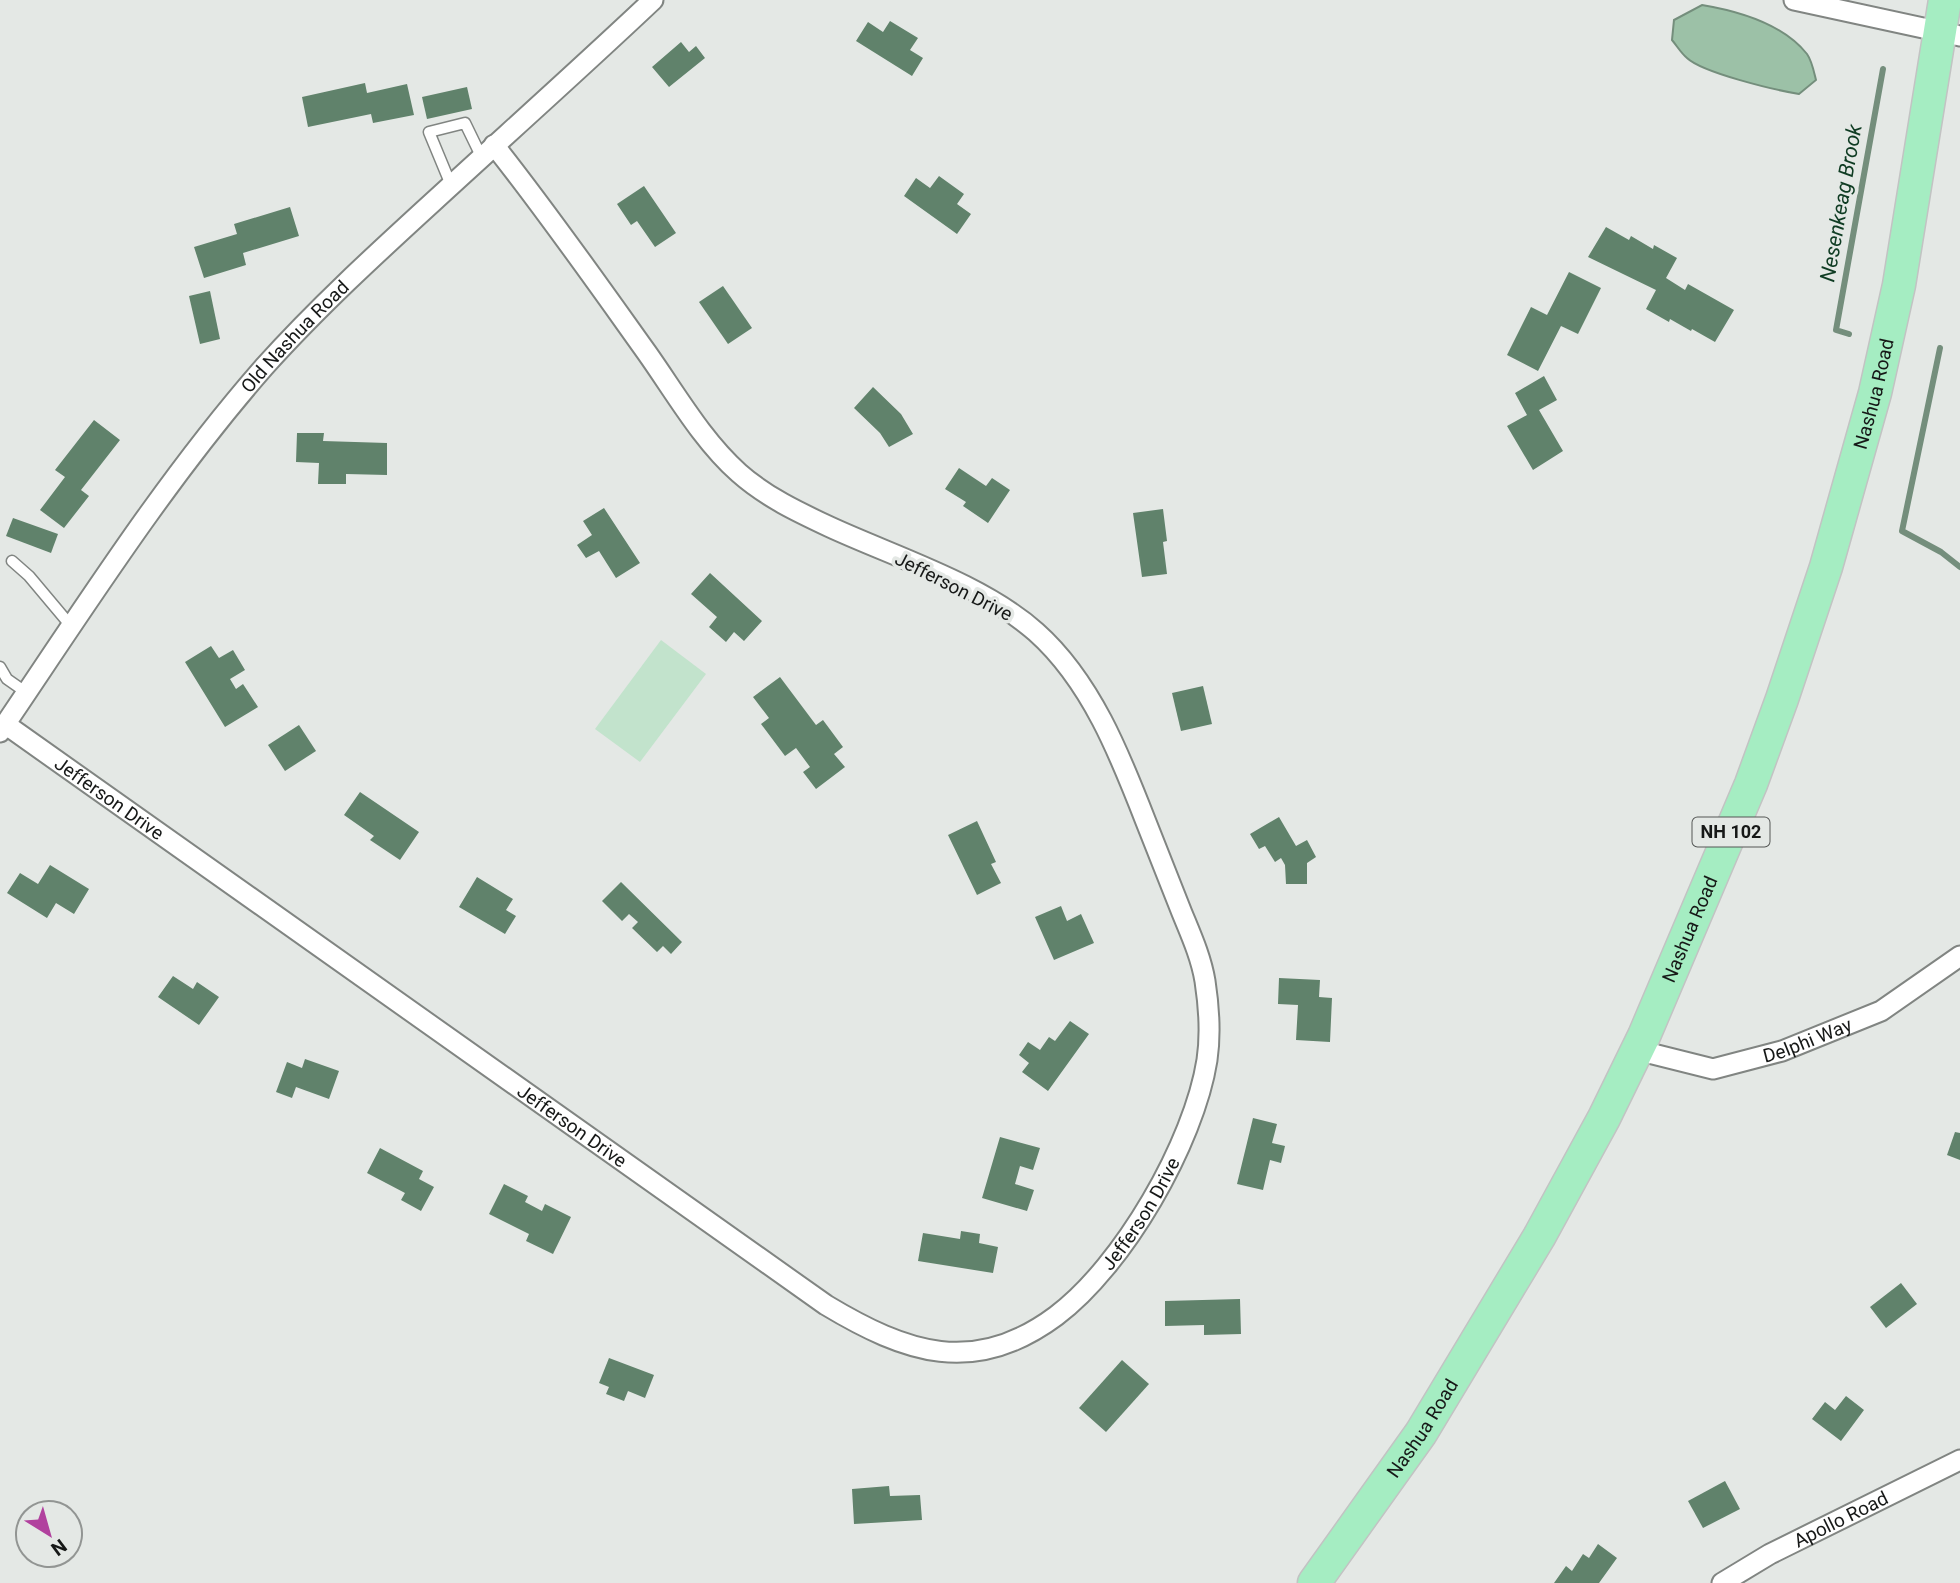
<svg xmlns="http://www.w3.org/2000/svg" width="1960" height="1583" viewBox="0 0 1960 1583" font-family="Roboto,sans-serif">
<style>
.green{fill:#c2e3cc}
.water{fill:#9cc1a7;stroke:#748e7c;stroke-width:2}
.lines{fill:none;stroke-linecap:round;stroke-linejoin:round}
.stream{stroke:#748e7c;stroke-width:6}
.building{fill:#60826b}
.lane-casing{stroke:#818582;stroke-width:13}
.street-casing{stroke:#818582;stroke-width:23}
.primary-casing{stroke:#c2c3c3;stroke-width:35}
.lane{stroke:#fff;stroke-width:10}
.street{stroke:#fff;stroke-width:19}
.primary{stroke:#a5edc2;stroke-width:32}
.labels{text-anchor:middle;stroke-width:7;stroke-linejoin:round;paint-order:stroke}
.shield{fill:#e4e8e5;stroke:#545655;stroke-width:2}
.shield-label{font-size:18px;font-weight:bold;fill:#161817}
.street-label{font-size:19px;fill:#161817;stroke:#e4e8e5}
.water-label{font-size:21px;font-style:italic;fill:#0f3c23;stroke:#e4e8e5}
</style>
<rect width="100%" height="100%" fill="#e4e8e5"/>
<polygon class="green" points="661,640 706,674 640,762 595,729"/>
<path class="water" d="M1702,5c36,6 81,19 105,49 5,7 7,18 9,26l-17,14c-24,-4 -96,-21 -112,-36 -6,-5 -10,-12 -15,-18l2,-20z"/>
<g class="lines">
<g class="stream">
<polyline points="1849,334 1836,330 1883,69"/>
<polyline points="1940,348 1902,531 1941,552 1960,567"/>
</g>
</g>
<g class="building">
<polygon points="890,21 918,38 910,50 923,58 912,76 856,41 868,22 883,32"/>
<polygon points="681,42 689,52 696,46 705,58 669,87 652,67"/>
<polygon points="365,83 367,93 407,84 414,115 373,123 371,114 308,127 302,97"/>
<polygon points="467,87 472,109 427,119 422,97"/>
<polygon points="939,176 964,194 957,204 971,214 957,234 904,196 916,178 930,188"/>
<polygon points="644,186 676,233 655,247 637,221 631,225 617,204"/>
<polygon points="290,207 299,236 243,253 246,265 204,278 194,247 237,234 234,224"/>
<polygon points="1606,227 1629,240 1631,236 1653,249 1654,245 1677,258 1666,278 1685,290 1688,284 1734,310 1715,342 1692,329 1691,331 1670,319 1669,322 1646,309 1656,290 1588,257"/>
<polygon points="1569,272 1601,288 1578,334 1561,326 1538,371 1507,355 1531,307 1547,315"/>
<polygon points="723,286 752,328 728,344 699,302"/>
<polygon points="210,291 220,339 200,344 189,296"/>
<polygon points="1544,376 1557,400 1539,410 1563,451 1533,470 1507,426 1527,415 1515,393"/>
<polygon points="873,387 901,414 913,434 889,447 880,433 854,408"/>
<polygon points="94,420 120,440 81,490 89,496 64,528 40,510 65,477 55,470"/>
<polygon points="297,433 324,433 323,441 387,443 387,475 346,474 346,484 318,484 319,463 296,462"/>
<polygon points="959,468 986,486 992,478 1010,490 988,523 963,506 966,502 945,489"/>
<polygon points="604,508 640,563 616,578 599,551 586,558 577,545 592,535 583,521"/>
<polygon points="1163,509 1167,541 1163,542 1167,574 1142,577 1133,513"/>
<polygon points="13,518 58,534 51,553 6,536"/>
<polygon points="710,573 762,621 744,641 734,632 726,642 709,627 717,617 691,594"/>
<polygon points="211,646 219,658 233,650 245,670 230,679 236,689 243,684 258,707 225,727 185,662"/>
<polygon points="780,677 816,725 823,720 843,747 834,754 845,767 816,789 803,772 810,767 796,748 785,756 761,724 769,718 753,697"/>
<polygon points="1203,686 1212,724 1181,731 1172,693"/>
<polygon points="299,725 316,751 285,771 268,745"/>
<polygon points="360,792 419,832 400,860 370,840 374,836 344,815"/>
<polygon points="1279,817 1296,846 1307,840 1316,857 1307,863 1307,884 1286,884 1285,865 1281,858 1275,862 1265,846 1259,849 1250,834"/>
<polygon points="977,821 996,862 991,864 1001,883 977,895 948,835"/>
<polygon points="50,865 89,889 74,914 56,903 47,918 7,893 20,873 38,884"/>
<polygon points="477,877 513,899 506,910 516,916 505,934 459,907"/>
<polygon points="621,882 682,942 671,954 663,946 657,952 632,928 638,922 629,914 622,921 602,901"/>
<polygon points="1061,906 1067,921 1081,914 1094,943 1054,960 1035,917"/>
<polygon points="173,976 193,989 197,982 219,997 199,1025 158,997"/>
<polygon points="1279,978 1320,980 1319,997 1332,998 1330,1042 1296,1040 1298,1005 1278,1004"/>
<polygon points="1070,1021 1089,1034 1048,1091 1022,1072 1029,1063 1019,1055 1028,1042 1040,1050 1049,1037 1055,1041"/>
<polygon points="305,1059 339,1071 329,1099 296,1087 292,1098 276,1092 287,1062 302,1068"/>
<polygon points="1253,1118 1277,1124 1272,1143 1285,1146 1281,1163 1270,1160 1263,1190 1237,1184"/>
<polygon points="1955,1132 1960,1133 1960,1160 1947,1155"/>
<polygon points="1000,1137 1040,1148 1033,1170 1020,1166 1015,1184 1034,1190 1027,1211 982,1198"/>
<polygon points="380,1148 423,1171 419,1179 434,1187 421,1211 401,1200 405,1193 367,1173"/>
<polygon points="504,1184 528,1196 525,1202 542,1211 545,1204 571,1217 553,1254 526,1241 529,1234 489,1214"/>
<polygon points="961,1231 980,1234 979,1243 998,1247 993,1273 918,1261 923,1233 960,1239"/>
<polygon points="1901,1283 1917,1304 1886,1328 1870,1307"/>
<polygon points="1240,1299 1241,1334 1204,1335 1204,1325 1165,1326 1165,1301"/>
<polygon points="609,1358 654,1375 645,1398 628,1391 624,1401 606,1394 609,1387 599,1383"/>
<polygon points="1122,1360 1149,1384 1106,1432 1079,1408"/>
<polygon points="1846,1396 1864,1410 1841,1441 1812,1419 1825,1402 1835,1410"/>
<polygon points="1725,1481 1740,1509 1703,1528 1688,1501"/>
<polygon points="889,1486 890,1496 920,1495 922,1520 854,1524 852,1489"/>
<polygon points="1598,1544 1617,1558 1599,1583 1554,1583 1566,1566 1572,1571 1583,1554 1589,1558"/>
</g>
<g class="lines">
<defs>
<g id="lane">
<polyline points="451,185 429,132 465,123 482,158"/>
<polyline points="12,561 29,576 71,626"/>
<polyline points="0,667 7,679 27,693"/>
</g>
<g id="street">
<polyline points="1794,0 1960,36"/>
<path id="s1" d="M5,724l821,581c80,48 148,72 230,11 67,-50 138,-173 151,-256 4,-27 2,-53 -2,-79 -4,-24 -14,-46 -23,-68 -12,-30 -24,-60 -36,-91 -26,-67 -55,-141 -110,-190 -54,-48 -141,-75 -206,-105 -32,-15 -64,-30 -91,-54 -37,-33 -63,-79 -92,-120 -50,-70 -99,-140 -153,-208"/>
<path id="s2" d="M0,732c84,-124 165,-252 264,-365 53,-59 112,-113 170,-166 73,-67 147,-133 219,-201"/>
<path id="s3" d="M1637,1050l76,19 69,-18 99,-40 79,-55"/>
<path id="s4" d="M1722,1583l48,-29 190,-94"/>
</g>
<g id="primary">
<path id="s5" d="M1314,1583l107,-150 118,-196 65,-119 40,-82 107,-252 31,-85 44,-132 49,-174 24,-108 46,-285"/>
</g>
</defs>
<use href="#lane" class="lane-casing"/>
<use href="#street" class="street-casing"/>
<use href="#primary" class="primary-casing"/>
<use href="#lane" class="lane"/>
<use href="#street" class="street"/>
<use href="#primary" class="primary"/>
</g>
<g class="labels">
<rect class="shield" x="1692.5" y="817.5" width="77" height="29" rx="5"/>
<g class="shield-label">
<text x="1731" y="838">NH 102</text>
</g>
<g class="street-label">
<text dy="7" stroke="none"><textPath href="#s2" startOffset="494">Old Nashua Road</textPath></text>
<text dy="7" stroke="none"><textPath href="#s5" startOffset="1323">Nashua Road</textPath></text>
<text transform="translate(954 586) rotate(27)" y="7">Jefferson Drive</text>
<text dy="7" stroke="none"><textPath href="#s1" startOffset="128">Jefferson Drive</textPath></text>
<text dy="7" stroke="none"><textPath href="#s5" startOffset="756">Nashua Road</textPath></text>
<text dy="7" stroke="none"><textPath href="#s3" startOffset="177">Delphi Way</textPath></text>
<text dy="7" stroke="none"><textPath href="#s1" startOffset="695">Jefferson Drive</textPath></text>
<text dy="7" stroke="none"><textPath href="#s1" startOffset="1388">Jefferson Drive</textPath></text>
<text dy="7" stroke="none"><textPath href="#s5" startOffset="189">Nashua Road</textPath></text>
<text dy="7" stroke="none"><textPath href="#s4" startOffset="135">Apollo Road</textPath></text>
</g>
<g class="water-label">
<text transform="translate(1841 203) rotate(-80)" y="7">Nesenkeag Brook</text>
</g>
</g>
<g transform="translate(49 1534) rotate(143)"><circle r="33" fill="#e4e8e5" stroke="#929593" stroke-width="2"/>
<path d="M0-5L12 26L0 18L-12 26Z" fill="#b1419e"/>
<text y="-10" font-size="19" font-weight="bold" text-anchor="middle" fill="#161817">N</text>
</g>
</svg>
